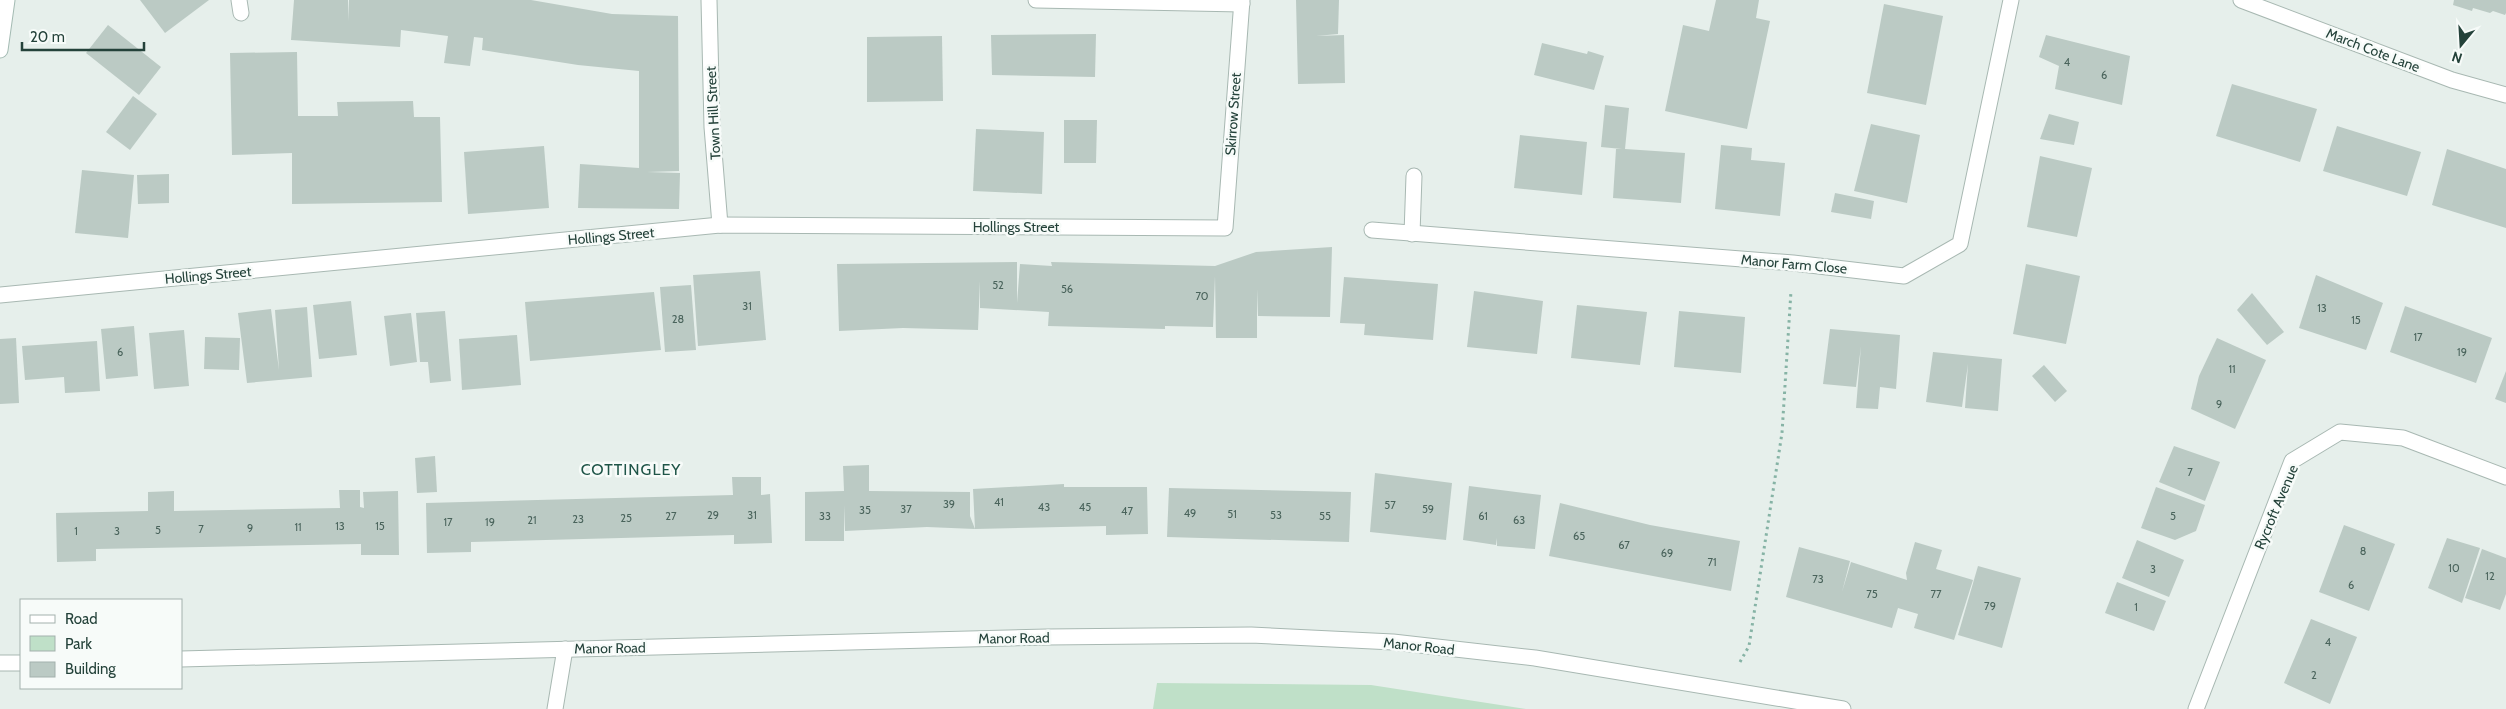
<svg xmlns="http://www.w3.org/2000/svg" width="2506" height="709" viewBox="0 0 2506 709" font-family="Cabin,sans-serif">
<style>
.green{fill:#bfe0c8}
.building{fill:#bbcac4}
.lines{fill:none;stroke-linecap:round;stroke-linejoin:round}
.lane-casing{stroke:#a8b8b2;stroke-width:17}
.street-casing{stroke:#a8b8b2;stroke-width:17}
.secondary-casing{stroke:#a4bbb3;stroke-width:17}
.path{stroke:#86b3a5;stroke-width:3;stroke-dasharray:2.5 4;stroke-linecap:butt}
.lane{stroke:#fff;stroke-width:15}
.street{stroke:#fff;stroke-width:15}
.secondary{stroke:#fff;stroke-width:15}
.labels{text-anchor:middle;stroke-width:5;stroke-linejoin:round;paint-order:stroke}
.number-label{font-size:11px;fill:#4a645c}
.street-label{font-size:14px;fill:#24423a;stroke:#f7fbf9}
.quarter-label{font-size:16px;letter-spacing:1px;fill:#1f5548;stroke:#f7fbf9}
</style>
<rect width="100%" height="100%" fill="#e6efeb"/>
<polygon class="green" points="1157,683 1371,685 1526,709 1153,709"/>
<g class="building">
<polygon points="140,0 209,0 165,33"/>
<polygon points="294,0 348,0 348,21 349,0 531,0 612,14 678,16 679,171 647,172 680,173 679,209 578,208 580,164 639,168 639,71 578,65 482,50 483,38 474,37 470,66 444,63 448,36 401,30 400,47 291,40"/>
<polygon points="1296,0 1339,0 1338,34 1316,36 1344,35 1345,83 1298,84"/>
<polygon points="1716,0 1759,0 1756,18 1770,21 1747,129 1665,111 1683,25 1709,31"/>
<polygon points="2454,0 2506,0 2506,13 2505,15 2493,11 2490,13 2473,8 2472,11 2453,5"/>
<polygon points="1884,4 1943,16 1926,105 1867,93"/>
<polygon points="108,25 161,67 139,95 86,53"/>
<polygon points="1096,34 1095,77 992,75 991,35"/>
<polygon points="2046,35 2130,56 2122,105 2055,89 2059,66 2039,57"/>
<polygon points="942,36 943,101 867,102 867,37"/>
<polygon points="1542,43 1587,54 1588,51 1604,56 1594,90 1534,75"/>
<polygon points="297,52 298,116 338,116 337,102 413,101 414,117 440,117 442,202 292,204 292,153 232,155 230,53"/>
<polygon points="2232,84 2317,109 2300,162 2216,136"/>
<polygon points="133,96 157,114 130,150 106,132"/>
<polygon points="1605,105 1629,108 1625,149 1685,153 1681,203 1613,198 1616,149 1622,149 1601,147"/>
<polygon points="2049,114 2079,122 2074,145 2040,139"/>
<polygon points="1064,120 1097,120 1096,163 1064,163"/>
<polygon points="1871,124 1920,135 1907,203 1854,191"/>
<polygon points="2337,126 2421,152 2407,196 2323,171"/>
<polygon points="976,129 1044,132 1042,194 973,191"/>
<polygon points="1520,135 1587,142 1582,195 1514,188"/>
<polygon points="1721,145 1752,148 1751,160 1785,163 1780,216 1715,209"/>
<polygon points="544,146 549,208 468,214 464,152"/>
<polygon points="2447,149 2506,169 2506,228 2432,205"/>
<polygon points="2040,156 2092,168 2077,237 2027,227"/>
<polygon points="82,170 134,175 128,238 75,233"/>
<polygon points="169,174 169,203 138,204 137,175"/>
<polygon points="1835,193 1874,201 1871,219 1831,212"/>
<polygon points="1332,247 1330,317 1258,316 1257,289 1257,338 1216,338 1215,276 1213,327 1165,326 1165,329 1048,326 1049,312 980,308 980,281 978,330 903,328 839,331 837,264 1017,262 1017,303 1020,264 1052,266 1051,262 1215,266 1256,252"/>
<polygon points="2026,264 2080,276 2066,344 2013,334"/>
<polygon points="760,271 766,340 698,346 693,275"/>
<polygon points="2316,275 2383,303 2366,350 2299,328"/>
<polygon points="1344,277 1438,284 1433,340 1364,335 1365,324 1340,323"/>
<polygon points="691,285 696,350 665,352 660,287"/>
<polygon points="1474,291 1543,301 1537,354 1467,347"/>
<polygon points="654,292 661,350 530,361 525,302"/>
<polygon points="2252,293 2284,332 2267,345 2237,310"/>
<polygon points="351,301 357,355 319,359 313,305"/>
<polygon points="1577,305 1647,312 1640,365 1571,358"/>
<polygon points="2405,306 2492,338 2476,383 2390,352"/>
<polygon points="307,307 312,377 247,383 238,313 271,309 279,370 275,310"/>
<polygon points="445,311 451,381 430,383 428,362 420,362 416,313"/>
<polygon points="1679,311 1745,317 1741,373 1674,367"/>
<polygon points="411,313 417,362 390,366 384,316"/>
<polygon points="134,326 138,376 106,379 101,329"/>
<polygon points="1830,329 1900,335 1896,389 1880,387 1878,409 1856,408 1861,346 1856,387 1823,384"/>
<polygon points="184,330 189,386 154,389 149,333"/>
<polygon points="517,335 521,385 462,390 459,339"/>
<polygon points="205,337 240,338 239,370 204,369"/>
<polygon points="16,338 19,403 0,404 0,339"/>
<polygon points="2217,338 2266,360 2235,429 2191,409 2199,376"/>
<polygon points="97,341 100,391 65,393 64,377 25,380 22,346"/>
<polygon points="1933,352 2002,359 1998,411 1965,408 1968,364 1962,407 1926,402"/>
<polygon points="2044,365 2067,391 2055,402 2032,376"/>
<polygon points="2506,371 2506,403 2495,399"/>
<polygon points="2174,446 2220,462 2205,501 2159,482"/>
<polygon points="435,456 437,492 417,493 415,458"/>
<polygon points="869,465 869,491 970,492 970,516 975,529 927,527 845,531 844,505 844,541 805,541 805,492 844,491 843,466"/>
<polygon points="1375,473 1452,483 1446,540 1370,532"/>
<polygon points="732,477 761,477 761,495 770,494 772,543 734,544 734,535 471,542 471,552 427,553 426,503 733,495"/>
<polygon points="1064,484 1064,487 1147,487 1148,534 1106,535 1106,526 975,529 973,489"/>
<polygon points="1469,486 1541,495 1535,549 1497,546 1497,538 1496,545 1463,540"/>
<polygon points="2156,487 2205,505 2196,531 2175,540 2141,528"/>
<polygon points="1169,488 1351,492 1349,542 1167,537"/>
<polygon points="339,490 360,490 360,507 364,508 363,492 398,491 399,555 361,555 361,544 96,549 96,561 57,562 56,513 148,511 148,492 174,491 174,511 340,508"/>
<polygon points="1560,503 1650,525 1740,541 1731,591 1549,556"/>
<polygon points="2344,525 2395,544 2369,611 2319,592"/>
<polygon points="2447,538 2480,548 2462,603 2428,588"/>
<polygon points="2137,540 2184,560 2169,597 2122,578"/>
<polygon points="1915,542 1942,550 1936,569 1973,580 1954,640 1914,628 1918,614 1898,608 1892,628 1786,597 1799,547 1850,561 1842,592 1851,562 1907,580 1906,573"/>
<polygon points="2482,549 2506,558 2506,594 2500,610 2465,598"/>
<polygon points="1978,566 2021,578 2002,648 1958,635"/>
<polygon points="2117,582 2166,601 2154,631 2105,613"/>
<polygon points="2311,619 2357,637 2330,704 2284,683"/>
</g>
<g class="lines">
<defs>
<g id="lane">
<polyline points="239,0 241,13"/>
<polyline points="1412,234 1414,176"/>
</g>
<g id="street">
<polyline points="709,0 712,127 720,225"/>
<polyline points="1036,0 1242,4"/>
<polyline points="2241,0 2452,80 2506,95"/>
<polyline points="1372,230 1793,263 1904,276 1960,244 2011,0"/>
<polyline points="0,295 720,225 1225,228 1242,0"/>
<polyline points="181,659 1047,637 1251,635 1393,642 1535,658 1843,709"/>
<polyline points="0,663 21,663"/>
<polyline points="555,709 565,649"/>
<polyline points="2196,709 2292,461 2340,432 2403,438 2506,477"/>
</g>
<polyline id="secondary" points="0,50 7,0"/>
</defs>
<use href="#lane" class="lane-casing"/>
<use href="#street" class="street-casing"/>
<use href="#secondary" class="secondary-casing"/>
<polyline class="path" points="1740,662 1749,646 1782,433 1791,291"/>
<use href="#lane" class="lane"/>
<use href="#street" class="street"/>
<use href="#secondary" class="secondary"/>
</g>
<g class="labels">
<g class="number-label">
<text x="2067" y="66">4</text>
<text x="2104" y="79">6</text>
<text x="998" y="289">52</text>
<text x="1067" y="293">56</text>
<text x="1202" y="300">70</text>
<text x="747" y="310">31</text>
<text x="2322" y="312">13</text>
<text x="678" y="323">28</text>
<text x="2356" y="324">15</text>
<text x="2418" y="341">17</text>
<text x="120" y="356">6</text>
<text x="2462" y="356">19</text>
<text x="2232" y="373">11</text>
<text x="2219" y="408">9</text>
<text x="2190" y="476">7</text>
<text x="999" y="506">41</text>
<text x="949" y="508">39</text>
<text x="1390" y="509">57</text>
<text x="1044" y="511">43</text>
<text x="1085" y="511">45</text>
<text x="906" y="513">37</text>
<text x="1428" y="513">59</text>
<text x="865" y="514">35</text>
<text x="1127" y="515">47</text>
<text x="1190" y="517">49</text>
<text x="1232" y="518">51</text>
<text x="713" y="519">29</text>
<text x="752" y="519">31</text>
<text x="1276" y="519">53</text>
<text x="671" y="520">27</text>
<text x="825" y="520">33</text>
<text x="1325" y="520">55</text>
<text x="1483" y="520">61</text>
<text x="2173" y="520">5</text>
<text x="626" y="522">25</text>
<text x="578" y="523">23</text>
<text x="532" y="524">21</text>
<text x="1519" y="524">63</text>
<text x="448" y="526">17</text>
<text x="490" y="526">19</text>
<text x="340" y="530">13</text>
<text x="380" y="530">15</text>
<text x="298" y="531">11</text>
<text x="250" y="532">9</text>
<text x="201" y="533">7</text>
<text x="158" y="534">5</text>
<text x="76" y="535">1</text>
<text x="117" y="535">3</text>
<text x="1579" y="540">65</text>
<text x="1624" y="549">67</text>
<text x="2363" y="555">8</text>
<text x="1667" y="557">69</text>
<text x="1712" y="566">71</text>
<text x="2454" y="572">10</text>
<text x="2153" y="573">3</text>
<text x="2490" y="580">12</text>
<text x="1818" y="583">73</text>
<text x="2351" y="589">6</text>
<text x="1872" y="598">75</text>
<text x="1936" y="598">77</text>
<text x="1990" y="610">79</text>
<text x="2136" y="611">1</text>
<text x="2328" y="646">4</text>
<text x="2314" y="679">2</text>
</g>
<g class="street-label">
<text transform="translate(2373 50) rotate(21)" y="5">March Cote Lane</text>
<text transform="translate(713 113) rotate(-93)" y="5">Town Hill Street</text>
<text transform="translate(1233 114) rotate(-86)" y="5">Skirrow Street</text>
<text x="1016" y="232">Hollings Street</text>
<text transform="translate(611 236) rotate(-5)" y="5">Hollings Street</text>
<text transform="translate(1794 264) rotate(5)" y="5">Manor Farm Close</text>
<text transform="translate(208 275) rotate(-5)" y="5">Hollings Street</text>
<text transform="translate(2276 507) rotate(-67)" y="5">Rycroft Avenue</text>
<text transform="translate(1014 638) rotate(-1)" y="5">Manor Road</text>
<text transform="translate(1419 646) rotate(6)" y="5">Manor Road</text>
<text transform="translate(610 648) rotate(-1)" y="5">Manor Road</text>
</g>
<g class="quarter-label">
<text x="631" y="475">COTTINGLEY</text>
</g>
</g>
<rect x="20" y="599" width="162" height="90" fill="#f7fbf9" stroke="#a3b1ad"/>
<rect x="30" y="615" width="25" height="8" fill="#ffffff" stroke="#a3b1ad"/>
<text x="65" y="624" font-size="15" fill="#24423a">Road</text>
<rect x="30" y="636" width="25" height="15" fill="#bfe0c8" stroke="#a3b1ad"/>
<text x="65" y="649" font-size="15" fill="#24423a">Park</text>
<rect x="30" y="662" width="25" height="15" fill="#bbcac4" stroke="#a3b1ad"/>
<text x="65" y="674" font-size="15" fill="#24423a">Building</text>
<g transform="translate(2461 45) rotate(198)" stroke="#f7fbf9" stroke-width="4" paint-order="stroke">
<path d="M0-4L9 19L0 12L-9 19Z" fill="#24423a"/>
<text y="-8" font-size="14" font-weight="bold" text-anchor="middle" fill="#24423a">N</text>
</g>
<path d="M22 42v8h122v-8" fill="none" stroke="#24423a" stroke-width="2.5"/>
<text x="30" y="42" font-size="15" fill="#24423a" stroke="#f7fbf9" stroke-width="4" paint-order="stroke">20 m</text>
</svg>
